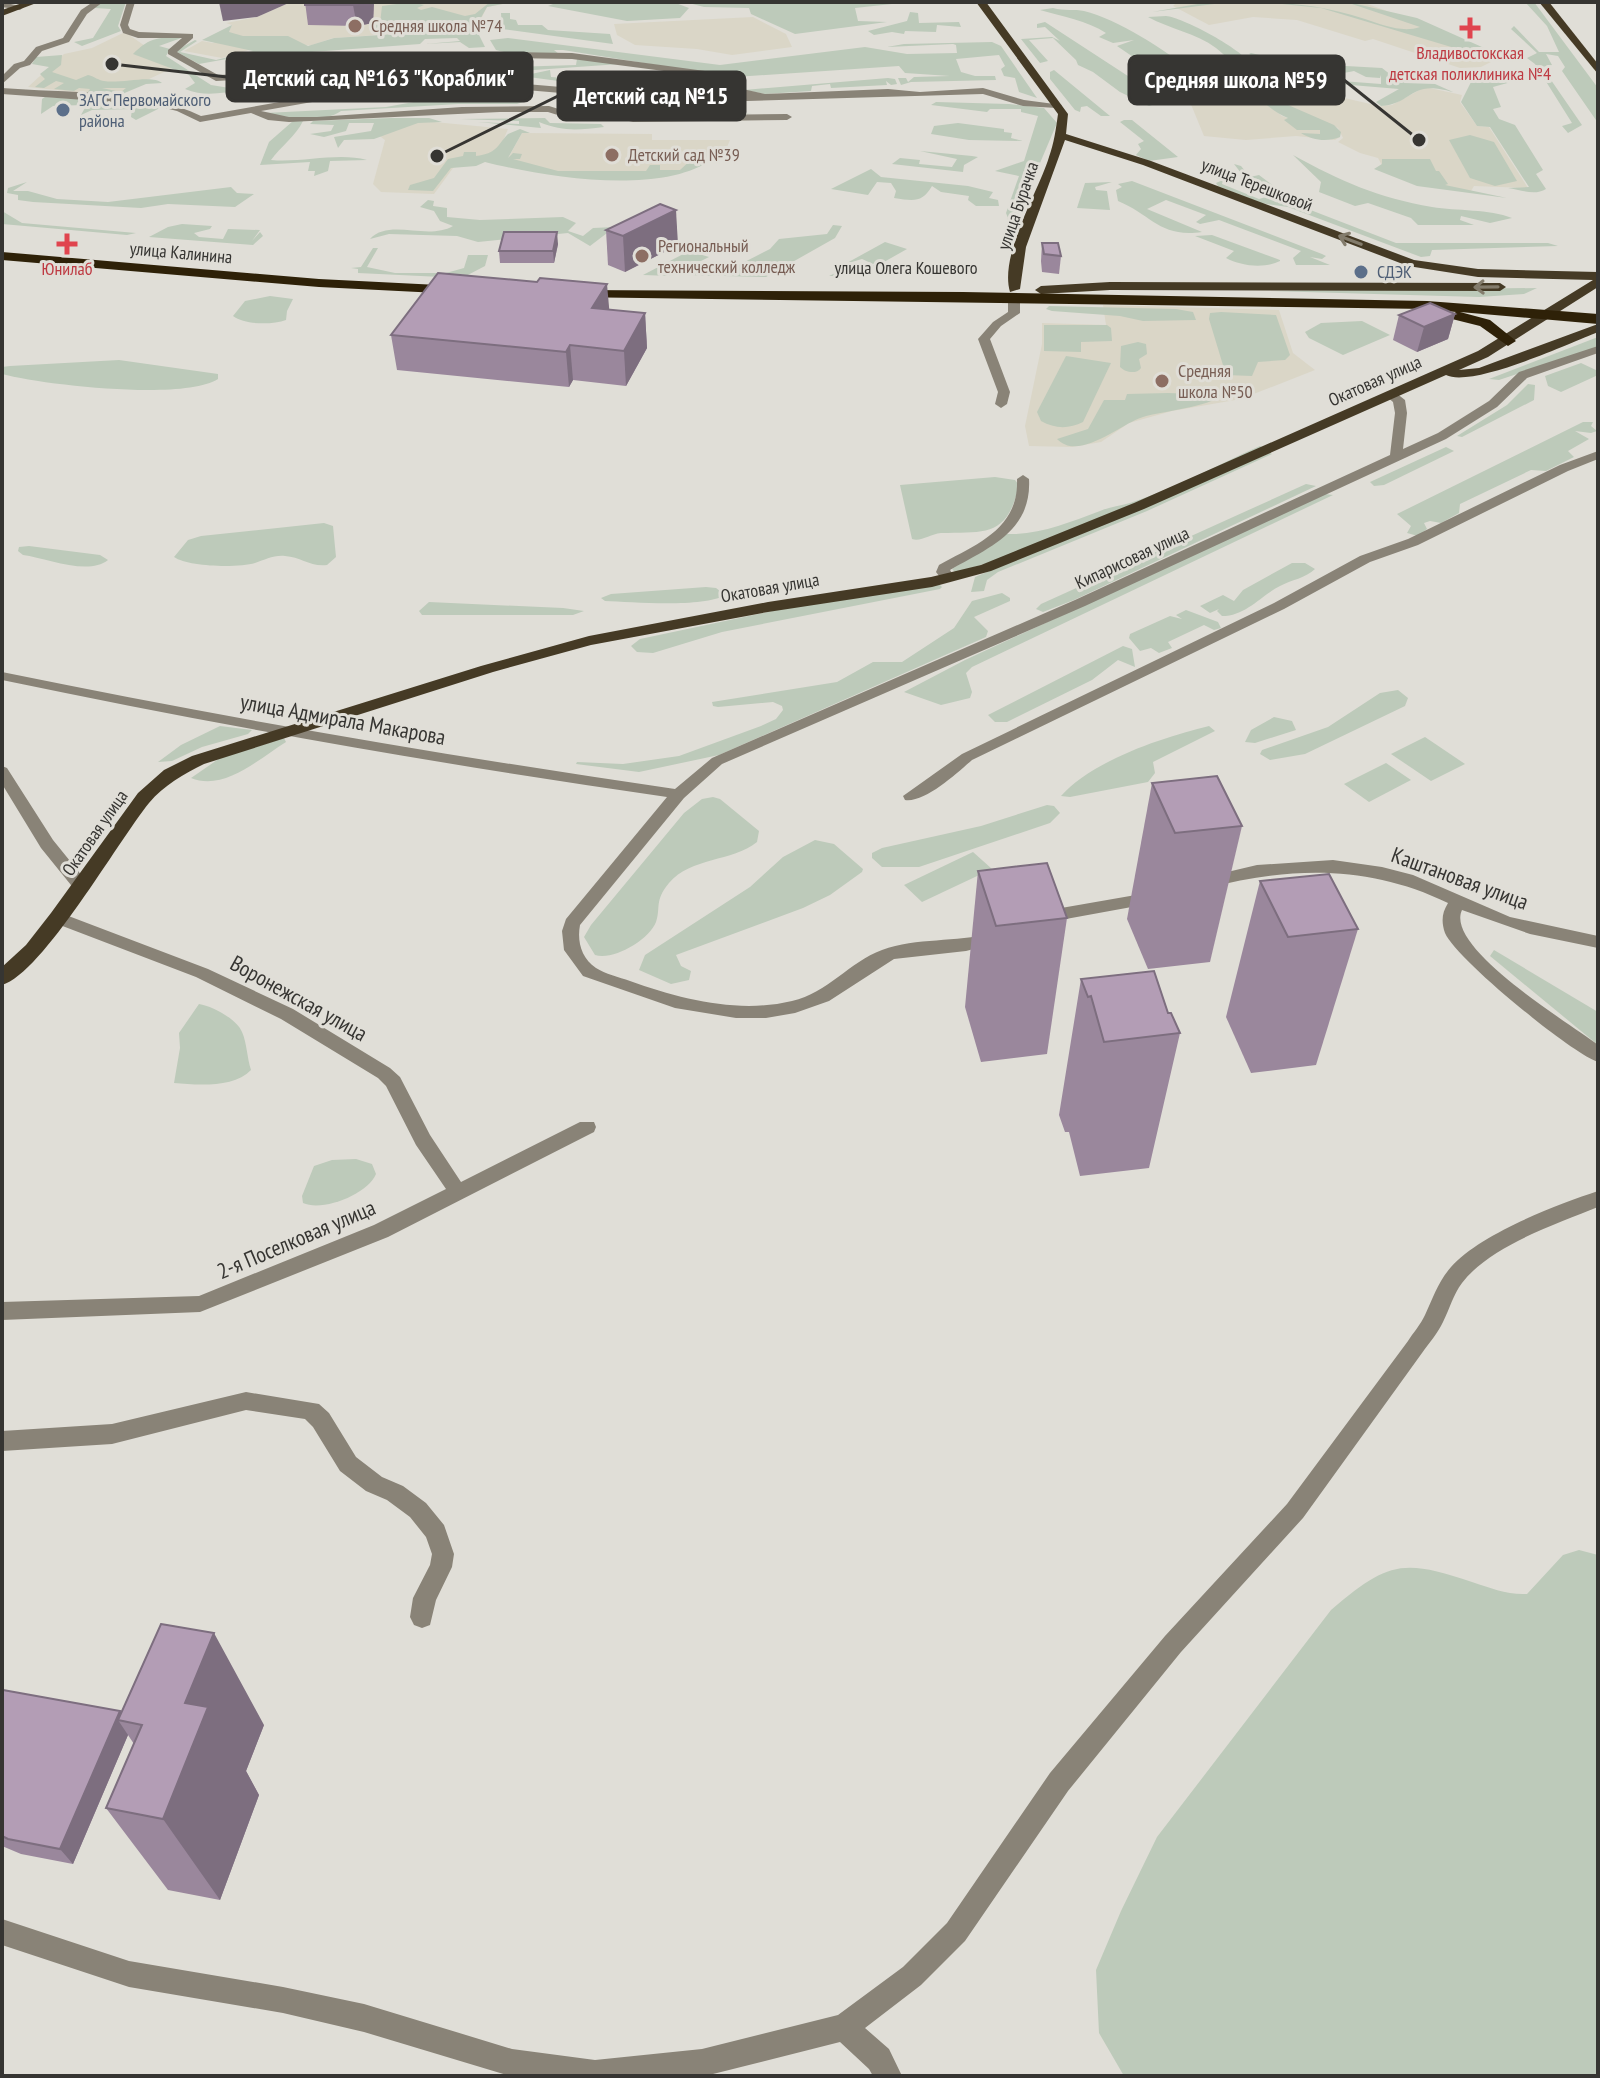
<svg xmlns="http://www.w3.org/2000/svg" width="1600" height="2078" viewBox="0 0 1600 2078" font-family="'PT Sans Narrow',sans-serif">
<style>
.built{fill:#dad6c7}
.green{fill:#bdcaba}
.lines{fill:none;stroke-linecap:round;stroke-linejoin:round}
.minor{fill:#898377;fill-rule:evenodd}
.major{fill:#453a25;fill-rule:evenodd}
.highway{fill:#2e2108;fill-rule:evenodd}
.wall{fill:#9a879c}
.shaded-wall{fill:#7d6e7f}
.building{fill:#b39db5;stroke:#7d6e7f;stroke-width:2}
.oneway{stroke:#837c6c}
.education-dot{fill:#8d6e63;stroke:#e0ded7;stroke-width:3}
.health-dot{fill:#e0444e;stroke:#e0ded7;stroke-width:3}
.service-dot{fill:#5c6f8a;stroke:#e0ded7;stroke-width:3}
.labels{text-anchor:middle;stroke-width:6;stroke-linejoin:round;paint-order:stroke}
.far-education-label{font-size:18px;fill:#785e54;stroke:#e0ded7;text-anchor:start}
.far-health-label{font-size:18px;fill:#be3a42;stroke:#e0ded7}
.far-service-label{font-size:18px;fill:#4e5e75;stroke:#e0ded7;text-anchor:start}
.far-street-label{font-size:18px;fill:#363532;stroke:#e0ded7}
.street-label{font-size:22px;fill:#363532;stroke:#e0ded7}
.leader{fill:none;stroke:#363532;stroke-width:3}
.callout-dot{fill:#363532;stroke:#e0ded7;stroke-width:3}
.callout{fill:#363532;stroke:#363532;stroke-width:3}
.callout-label{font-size:24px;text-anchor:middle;font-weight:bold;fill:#fff}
</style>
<rect width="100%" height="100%" fill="#e0ded7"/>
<g class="built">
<polygon points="291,2 514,2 487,7 477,27 470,29 333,38 312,45 249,50 222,58 184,51 202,41 213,43 229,32 232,25 226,23 257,17"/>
<polygon points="1177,2 1362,2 1423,24 1493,61 1481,67 1460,68 1373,39 1365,41 1297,20 1253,17 1209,25 1173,6"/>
<polygon points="753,17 786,34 792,47 732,55 697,49 635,45 617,35 614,24"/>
<polygon points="125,32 175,67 112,96 28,87 64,54 92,48"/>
<polygon points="1238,74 1254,95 1282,116 1340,137 1335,140 1296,136 1246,140 1204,136 1190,102 1189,92 1197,92 1200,79"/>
<polygon points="1280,86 1297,87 1379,106 1392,105 1425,87 1462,95 1460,102 1477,126 1489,127 1528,188 1474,186 1471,191 1425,184 1385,171 1378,158 1360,153 1338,142 1343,138 1338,128 1278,102 1270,92"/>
<polygon points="413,120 508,129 497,155 466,159 453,168 434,194 381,192 373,184 385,140 377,134"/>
<polygon points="522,133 652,134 652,140 730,140 727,147 705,162 666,177 575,177 505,164"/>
<polygon points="1103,305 1279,310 1293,353 1315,370 1241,399 1172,411 1129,423 1101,442 1072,447 1029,446 1025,426 1042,344 1042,323 1106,325"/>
</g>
<g class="green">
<polygon points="102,2 126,2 118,26 121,31 82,46 74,42 93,38 111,9 95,8"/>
<polygon points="411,2 424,5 417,8 421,10 432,7 465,16 475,14 490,2 513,2 487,7 478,23 471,25 384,30 369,27 380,24 382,6"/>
<polygon points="558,2 673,2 689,8 680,18 627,21 548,6"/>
<polygon points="685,2 901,3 855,8 858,21 887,22 795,34 751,14 749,8 704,7"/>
<path d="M1209,2c60,0 98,-2 156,17 18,6 37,14 55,8l-71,-24h3l65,15 94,42 -23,-2 -167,-50 -59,-6 -40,1 -70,9z"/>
<polygon points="1525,2 1534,2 1598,88 1598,123 1562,71 1565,67 1558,56 1546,54 1552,65 1542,67 1582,125 1568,133 1562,126 1572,123 1535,64 1527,58 1537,53 1511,29 1514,26 1539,52 1559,52 1547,26"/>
<path d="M1053,8c11,3 22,1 31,3 33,8 82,39 107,60l-49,-8 -25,-17 17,-6 -21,3 -14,-6 7,-4c-18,-12 -45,-17 -66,-23z"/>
<polygon points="910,12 918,13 919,23 959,22 961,27 937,25 936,32 905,31 904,34 892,32 874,35 868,31 907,21"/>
<polygon points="501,13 510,13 510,19 516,20 518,25 542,25 548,30 610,34 613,44 502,29"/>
<path d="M1166,16c16,1 73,32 82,45 1,2 3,10 4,12l26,12 -5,8 6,8 55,24 7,7 -1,5c-12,5 -27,4 -39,-4l19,1v-4h-23l-13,-10 4,-2c-36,-15 -44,-49 -72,-70 -20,-15 -46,-19 -68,-31z"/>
<polygon points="1045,22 1154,93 1155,104 1149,106 1120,92 1093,72 1078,65 1076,60 1053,38 1029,40 1048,61 1040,63 1021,39 1052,37 1060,41 1045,27 1037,28 1037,24"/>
<polygon points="232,25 229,32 243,36 288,36 308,46 334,38 476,29 485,47 469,48 460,42 425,44 460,41 457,38 425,39 420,44 232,58 199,64 175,51 195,40 197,41 180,52 216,60 253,51 202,40"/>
<path d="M184,37l-25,9 11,3 -4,7 45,29 31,5c-21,3 -37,7 -57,-1l10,-6 -6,-8 -56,-21c18,-18 25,-16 51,-17z"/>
<polygon points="508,38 720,65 865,47 907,54 957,53 956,45 953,44 887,47 904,44 992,42 1001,46 1037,98 1019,92 1015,78 1004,76 1001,69 1005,66 999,55 956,59 961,72 975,76 995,76 996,80 911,82 901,85 898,78 906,78 908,82 914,77 950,76 905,73 899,66 735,77 723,85 712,74 563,50 554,50 559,54 504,52 496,50 490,40"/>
<path d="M1251,53l41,10 90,5 9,7 14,3 -1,5 31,1 18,8c-44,-13 -38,11 -72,14l-5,-4 23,-13 -72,-6 1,-3 53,4v-9l-1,3 -14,-1 -12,-6c-20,6 -83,-3 -105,-17z"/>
<path d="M62,55l-1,10 -9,7 24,8 12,-5c5,1 12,6 16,6 17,3 48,-7 58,2l-16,1 -31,13 11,-9h-24l14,3 -6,4 -23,-2 3,-4 -11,-1 -5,3 -20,-2 10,-6 -8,-2 -12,7 -9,-1 10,-8 -5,-5 9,-7 -17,-3 4,-7z"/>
<polygon points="493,59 503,59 512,67 576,65 577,59 620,64 520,71 531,74 550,70 551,77 579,79 628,75 616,80 617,87 624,88 709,84 725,93 744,96 648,97 561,87 566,82 499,73 500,61"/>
<polygon points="1054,70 1110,116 1101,116 1087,106 1081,107 1080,112 1075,110 1050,79 1050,72"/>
<path d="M1501,77l10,5 -18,5 8,20 -8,2 6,10 16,6 28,45 -7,4 10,15c-11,7 -25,1 -38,-1l21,-1 -39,-60 -13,-1 -16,-24 10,-20z"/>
<polygon points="888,78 895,79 897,84 891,85 886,81 887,85 831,88 830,84 812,86 811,91 765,94 744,90"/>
<path d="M452,95l80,4 -15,5h-59l-117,7c-20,14 -53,6 -76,2l121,-6z"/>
<polygon points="45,97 137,103 160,108 136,120 131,117 132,109 92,110 81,115 86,106 83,105 53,106 41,114 42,99"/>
<polygon points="936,102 1009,104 1044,108 1057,123 1012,229 1005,227 1008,218 1006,213 1019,176 995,171 1024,161 1038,116 1021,112 1021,109 990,109 987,112 931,105"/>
<polygon points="588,104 752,114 635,118 592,112 585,106"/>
<polygon points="391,118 429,118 442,122 418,123 374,139 344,140 338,148 334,137 371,131 374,123 349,123 346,131 324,137 310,134 331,131 334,125 310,124 313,121"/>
<path d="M545,118l5,5 51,1 3,3c-26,3 -40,5 -65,-5l2,6 -63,-6 41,2v-3l-59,-2z"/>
<polygon points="1124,120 1132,120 1178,157 1149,161 1136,155 1141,149 1138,144 1144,141 1120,122"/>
<path d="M293,121h10c-7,15 -23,26 -32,39 31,3 67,-8 96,0l-37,1 -2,10 -14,5 1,-5h-7l2,-9 -50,3 9,-23z"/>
<polygon points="958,123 1004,129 1004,132 1012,133 1011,138 1023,141 969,140 931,134 934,126"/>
<path d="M520,129l10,4h-8l-14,25 5,-5 9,1 -2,5h-7l45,12h88l4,-6h10v5h20l12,-11 10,-1 6,4c-53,33 -164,15 -223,0l-9,4 -25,2 -18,23 -25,-1 2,-5 24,-7 14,-19 15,-3 1,-4h12v4c21,-3 20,-9 32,-22z"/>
<polygon points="1470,135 1494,142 1517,181 1495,186 1470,178 1449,140"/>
<polygon points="920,151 972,156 978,157 964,165 963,172 892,164 900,158 920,160 919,164 952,167 957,159"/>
<path d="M1293,155c47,26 86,43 139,52 25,4 57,2 80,11l-22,5 -29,-7 -1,4 14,5h-56l-7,-7 -43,-15 -13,3 -36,-14 2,-10z"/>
<polygon points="1382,159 1430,159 1436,171 1439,171 1448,184 1445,185 1507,198 1417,186 1374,169 1382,164"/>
<polygon points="1234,164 1241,166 1250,177 1259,175 1275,187 1268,189 1282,199 1396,243 1548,243 1558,246 1432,250 1430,256 1421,257 1288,207 1260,203 1218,186 1216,183 1223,180 1222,184 1259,199 1269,196 1248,182"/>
<path d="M871,169l10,8 87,9 25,6 -4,6 9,2 1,6h-23l-8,-6 1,-4 -28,-4 -9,-6c-10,17 -18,15 -38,12l2,-7 -5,-8 -14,-1 -9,13 -37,-6z"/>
<path d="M1132,181l190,73 4,2 -4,3 -12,-2 20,8h-34l-3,-7 8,-7 -82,-31 -19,4 -4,-2 10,-7 -40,-15 -19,9 55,23c-42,6 -50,-17 -84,-31l-2,-11 6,-3 -4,-3z"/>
<polygon points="27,182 13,191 28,191 57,199 108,202 231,187 237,193 254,194 235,207 168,204 141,208 33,202 18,200 18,195 7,193 8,188"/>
<polygon points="1112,182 1095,187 1096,190 1107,191 1110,210 1077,208 1085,183"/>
<path d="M428,200l6,1 -1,5 14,2v9l33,3 83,-3 13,6 -8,8 15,5 10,-8 22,-1 -25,19 -22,-13 -90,9 -21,-6 -68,-2 -19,5c20,-21 57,2 83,-13l-13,-5 -6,-10 -14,-4z"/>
<polygon points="2,211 22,223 136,233 127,235 2,224"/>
<polygon points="182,224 212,226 210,229 194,233 199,237 223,239 228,229 260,230 252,241 260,232 263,236 253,245 149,237 168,227"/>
<polygon points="833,225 842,226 835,238 766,277 684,275 708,271 723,273 770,249 779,239 827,234"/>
<path d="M1212,235l68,25v1c-16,8 -39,5 -54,-3l8,-7 -39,-15z"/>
<polygon points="885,242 907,249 861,275 829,276 859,262 870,266 859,273 881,261 873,264 862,259 845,264"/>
<polygon points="373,248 378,248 367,267 395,273 446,273 464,268 468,255 488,255 485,266 462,278 358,273 358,269 351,268 361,267"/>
<polygon points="689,251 709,257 671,276 643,275"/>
<polygon points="1537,288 1524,294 1479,297 1269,291"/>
<path d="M270,296l23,3 -6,12 -1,9c-14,5 -41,5 -53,-4l12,-15z"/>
<polygon points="1049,306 1176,309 1193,312 1196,320 1143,321 1120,316 1052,311 1046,309"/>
<polygon points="1221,312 1276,315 1290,355 1285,360 1258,362 1252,376 1226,375 1209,319 1210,313"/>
<polygon points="1362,321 1390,335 1343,355 1309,338 1305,332 1321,323"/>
<polygon points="1044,325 1107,325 1111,328 1112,341 1081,342 1081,352 1044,351"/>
<polygon points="1598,337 1598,347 1499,380 1489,379"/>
<path d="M1138,342l8,2 1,10 -8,5 2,9c-5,7 -16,4 -21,-1l1,-21z"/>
<path d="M1066,356l45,7 -28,59c-14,7 -28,7 -42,-1l-4,-9z"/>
<path d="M119,360l99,14v5c-34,22 -175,6 -216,-5v-7l8,-1z"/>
<polygon points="1581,363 1598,371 1598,375 1561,392 1548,386 1545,376"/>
<polygon points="1528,384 1535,385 1534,400 1462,437 1457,436 1507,405"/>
<path d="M1168,393l52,2c-6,11 -62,17 -77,22 -23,7 -64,45 -86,22l31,-10 16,-29h21l2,-6z"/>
<polygon points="1583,422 1593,422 1591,426 1597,431 1591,433 1575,431 1589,439 1568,451 1574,457 1546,471 1531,470 1460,504 1459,513 1441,523 1430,521 1424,523 1427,529 1418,536 1407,533 1411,526 1397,514"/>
<path d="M1260,446l2,1c-57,28 -116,51 -175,76 -42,18 -87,39 -132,49l-3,-3 54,-35c33,1 62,-11 94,-23 9,-4 20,-5 30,-8 44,-14 87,-38 130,-57z"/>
<polygon points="1446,447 1454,451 1384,485 1374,486 1370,482"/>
<polygon points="1270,453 1272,454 1147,511 998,572 987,580 984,591 971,592 975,577"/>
<path d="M995,477l20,3 4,5c-12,52 -32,47 -78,48 -11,1 -20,9 -29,6l-12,-54z"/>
<polygon points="1306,484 1316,486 1074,600 1043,612 1036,609 1041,604"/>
<polygon points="1325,494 1333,495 972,667 966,673 972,692 970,698 941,705 904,692 965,660"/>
<path d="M324,523l9,3 3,31 -9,8c-17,2 -26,-8 -42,-9 -12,-1 -20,4 -30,7 -17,5 -67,4 -81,-6l14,-17 13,-4z"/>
<path d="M29,546l71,9 8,5c-20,16 -62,-2 -85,-5l-5,-4 1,-4z"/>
<path d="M1292,563h13l10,6c-9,9 -24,11 -35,17 -20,10 -34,30 -58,30l-5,-5 2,-2 -9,4 -10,-7 23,-11 11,6 9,-11z"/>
<polygon points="939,584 942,587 940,589 722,632 653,653 637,652 631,646 640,639 791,607"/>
<path d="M706,587l10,1 9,7c-21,13 -93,7 -120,6l-4,-3 10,-4z"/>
<polygon points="1002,593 1010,598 1010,601 974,617 988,631 986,637 719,755 639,772 576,764 577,762 623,764 679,756 761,726 776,719 783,710 782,706 773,702 718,707 713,706 712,702 837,682 873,662 902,662 954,628 972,601"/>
<polygon points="429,602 563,608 584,611 573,615 422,615 419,611"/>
<polygon points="1186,610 1218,622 1221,628 1214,630 1204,625 1168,642 1172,648 1159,653 1151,648 1140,651 1129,638 1130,634 1170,616 1182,619 1176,615"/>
<polygon points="1123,646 1132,649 1135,667 1118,660 1092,680 1007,722 995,722 988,715"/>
<polygon points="1398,690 1408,698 1405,706 1305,754 1270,760 1260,754 1262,750 1328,727 1380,693"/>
<polygon points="1274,717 1292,721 1296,730 1255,743 1245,742 1251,730"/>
<polygon points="220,726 252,730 248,734 202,747 172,761 158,762 181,745"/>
<path d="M1209,726l6,5 -62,31 2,11 -7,9 -78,15 -9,-1c32,-36 103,-59 148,-70z"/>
<polygon points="1425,737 1465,764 1431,781 1391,754"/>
<path d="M284,738l2,4c-26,16 -62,50 -95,36l29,-20z"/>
<polygon points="1386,763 1411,780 1369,802 1344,784"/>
<path d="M713,797l7,2 39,32 -2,11c-25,20 -66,15 -88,41 -15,18 -8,25 -13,39 -7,18 -43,39 -61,33l-11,-18 7,-12 93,-112 18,-14z"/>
<polygon points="1047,805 1054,806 1060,813 1050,823 919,867 882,867 872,858 872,853 882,848 981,826"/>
<polygon points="815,840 834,844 863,869 862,872 830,895 803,908 676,955 681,966 691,971 689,980 671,984 639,970 645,955 750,887 783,857"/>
<polygon points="973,852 992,869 922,902 904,885"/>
<polygon points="1494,950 1598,1012 1598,1045 1490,956"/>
<path d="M199,1004c13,2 38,15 43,28 5,11 5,26 9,38 -17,18 -53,15 -77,13l6,-35 -1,-15z"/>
<path d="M356,1159l16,5 4,10c-8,20 -53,38 -73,29l-1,-7 12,-30 18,-6z"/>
<path d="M1579,1550l19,5v521h-474l-25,-43 -3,-63 25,-59 36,-74 174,-227c56,-48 71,-52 141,-28 19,6 35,13 55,12l36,-39z"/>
</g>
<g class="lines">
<g class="minor">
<polygon points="2,2 24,7 20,10 2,7"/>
<polygon points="93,2 103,2 87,14 69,42 42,51 30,65 20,68 2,84 2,76 14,64 24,61 36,47 63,38 81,10"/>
<path d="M127,2h8l-7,23 2,4 9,3 54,2v4l-16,14 41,23 138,-6 19,-8 33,-5 94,-4 70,1 133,18 24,15 36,8 123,-5 32,3 63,-4 41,12 38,5 -5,3 -34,-2 -40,-12 -304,9 -177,-15 -93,-3 -148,26 28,6h28l145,-10 87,-1 16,5h48l20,5 154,-2 5,3 -5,3 -154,2 -20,-5h-49l-16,-5h-48l-211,10 -21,-2 -17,-7 -51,9 -23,-11 -24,-6 -151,-11v-6c61,5 145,1 199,28l208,-37 93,3 177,15 65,-2 -21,-5 -21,-14 -130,-17 -70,-1 -94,4 -43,9 8,4 -5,3 -17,-5 -135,8 -48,-27v-4l14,-12h-44l-15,-5 -3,-8z"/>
<polygon points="1014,294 1020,297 1020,313 1001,326 990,339 1010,392 1007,404 1001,408 995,404 998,392 978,339 993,322 1008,312 1008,297"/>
<path d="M1598,346v7l-71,25 -30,29 -51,32 -361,167 -363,158 -38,34 -104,127c-3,16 1,33 16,43 9,6 23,9 34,13 51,18 108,33 162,20 36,-8 57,-39 90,-51 35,-13 74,-7 109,-17l9,6 -3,4 -31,8 -72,8 -65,42 -34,12 -29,5h-30l-61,-10 -92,-32 -19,-26 -2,-19 4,-12 101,-122c-223,-32 -444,-71 -665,-117v-8c223,46 447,84 673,117l37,-31 363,-158 315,-145 5,-42 -2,-11 -7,-6 2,-3h8l9,7 2,13 -4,36 35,-16 51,-32 30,-29z"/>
<path d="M1598,451v8l-30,12 -150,74 -48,17 -86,47 -312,151c-15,13 -47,43 -67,40l-2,-4 59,-42 312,-151 86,-47 48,-17 152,-74z"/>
<path d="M1023,475l6,4c3,52 -40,69 -79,91l5,8 -2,3h-10l-7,-9 3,-7c38,-21 80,-36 78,-86z"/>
<polygon points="2,766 7,768 53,840 87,882 89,886 87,890 75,890 41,848 2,784"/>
<path d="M1333,860l49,7 31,8 97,42 88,19v12l-68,-14 -68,-24c-18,38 109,114 136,135v17c-27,-9 -142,-103 -153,-129 -4,-12 -3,-20 3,-30 -78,-38 -157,-37 -240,-15l-8,-6 2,-4 55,-13z"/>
<polygon points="1153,892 1159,894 1161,898 1159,902 1044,923 1036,917 1044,911"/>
<polygon points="58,912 208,969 293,1009 390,1068 400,1077 430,1135 461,1182 580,1122 594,1122 596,1127 594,1132 388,1237 200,1312 2,1320 2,1302 199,1296 374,1225 446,1189 416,1145 386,1086 378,1078 281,1019 196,977 52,922 50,918 52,914"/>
<path d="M1598,1191v16c-42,17 -108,39 -136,76 -9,12 -12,25 -19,39 -5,11 -14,21 -21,31l-119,165 -122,134 -113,139 -103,150 -44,44 -56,43 24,21 13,27h-29l-4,-7 -29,-27 -135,34h-195l-146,-44 -81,-19 -154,-26 -127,-42v-26l127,42 154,26 81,17 148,45 83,11 107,-11 136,-34 65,-48 44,-44 103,-150 115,-137 122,-132 121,-163c5,-8 13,-17 17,-26 8,-17 13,-33 26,-48 29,-33 105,-62 147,-76z"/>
<polygon points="246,1392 319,1404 329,1413 356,1457 382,1477 403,1486 426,1503 444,1525 454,1554 452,1567 436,1600 430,1625 422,1628 414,1625 410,1617 413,1598 430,1565 432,1554 426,1537 410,1517 387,1500 366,1491 340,1471 313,1427 305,1419 246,1410 112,1444 2,1451 2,1431 112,1424"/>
</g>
<g class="major">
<polygon points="25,2 39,2 2,16 2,10"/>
<path d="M976,2h10l82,112 -2,20 85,27 263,99 64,9 120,3v15l-110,70 -29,13 20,-2 119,-44v8c-30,12 -126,56 -152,43l-302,134 -153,62 -59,16 -164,25 -177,33 -98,27 -289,92c-20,10 -40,21 -55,39 -31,38 -106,170 -147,182v-18l24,-22 25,-32 87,-120 26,-23 28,-14 289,-90 108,-30 179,-34 163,-25 50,-12 153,-62 344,-152 115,-71 -115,-3 -70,-11 -265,-101 -78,-25 -39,107 -6,42 -10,3c-11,-37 28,-99 39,-135 5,-14 7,-28 9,-43z"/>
<polygon points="1539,2 1549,2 1598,64 1598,74"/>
<polygon points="1110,282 1500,283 1506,287 1500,291 1110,290 1041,294 1035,290 1041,286"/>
</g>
<g class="highway">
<polygon points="2,252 319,279 458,286 465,290 458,294 319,287 2,260"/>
<polygon points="575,290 963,292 1427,301 1598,314 1598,324 1460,312 1490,320 1516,341 1508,346 1480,326 1452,319 1449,316 1456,312 1427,309 570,297 568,294"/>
</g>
</g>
<g class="wall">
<polygon points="305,2 374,2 373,23 357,26 308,25"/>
<polygon points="606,230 678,245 625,272 608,265"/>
<polygon points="1042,243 1061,256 1059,274 1042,272 1041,261"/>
<polygon points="558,244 554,263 500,263 499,251"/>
<polygon points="609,310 645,313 647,348 626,386 573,380 569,387 397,370 391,335"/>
<polygon points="1455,314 1448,339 1417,352 1393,340 1399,315"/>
<polygon points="1152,783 1242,826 1210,962 1148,969 1127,919"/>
<polygon points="978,871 1067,918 1047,1054 981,1062 965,1007"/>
<polygon points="1260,881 1358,929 1316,1065 1251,1073 1226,1017"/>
<polygon points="1081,979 1168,1013 1180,1033 1149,1168 1080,1176 1069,1132 1065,1132 1059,1115"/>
<polygon points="2,1692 120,1711 122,1713 264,1725 246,1771 259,1795 220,1900 168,1890 106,1808 134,1744 128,1735 73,1864 21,1854 2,1846"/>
</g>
<g class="shaded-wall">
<polygon points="219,2 291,2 257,17 223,21"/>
<polygon points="369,2 374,2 373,23 357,26 353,5"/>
<polygon points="676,210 678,245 625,272 623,236"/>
<polygon points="557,232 558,244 554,263 553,251"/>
<polygon points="607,284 610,318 592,308"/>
<polygon points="645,313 647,348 626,386 624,351"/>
<polygon points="1455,314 1448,339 1417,352 1424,327"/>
<polygon points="570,345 573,380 569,387 566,352"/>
<polygon points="214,1633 264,1725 246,1771 259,1795 220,1900 163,1819 185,1703"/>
<polygon points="120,1711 128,1722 118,1720 128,1735 73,1864 60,1849"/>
</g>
<g class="building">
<polygon points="305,2 369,2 353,5 305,5"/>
<polygon points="660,204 676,210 623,236 606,230"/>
<polygon points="504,232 557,232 553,251 499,251"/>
<polygon points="1042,243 1058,243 1061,256 1044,254"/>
<polygon points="438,273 537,282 540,278 607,284 592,308 645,313 624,351 570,345 566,352 391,335"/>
<polygon points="1430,303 1455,314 1424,327 1399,315"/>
<polygon points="1217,776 1242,826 1175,833 1152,783"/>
<polygon points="1047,863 1067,918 996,926 978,871"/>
<polygon points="1329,874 1358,929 1288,937 1260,881"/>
<polygon points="1154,971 1168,1013 1171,1013 1180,1033 1104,1042 1091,996 1088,997 1081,979"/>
<polygon points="161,1624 214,1633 185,1703 208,1707 163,1819 106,1808 142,1725 118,1720"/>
<polygon points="3,1690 120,1711 60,1849 8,1839 2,1836 2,1692"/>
</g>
<defs><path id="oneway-shaft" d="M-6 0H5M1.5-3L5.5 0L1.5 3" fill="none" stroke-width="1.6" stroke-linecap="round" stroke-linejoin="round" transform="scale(2)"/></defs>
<g class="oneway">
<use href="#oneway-shaft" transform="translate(1350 240) rotate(-159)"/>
<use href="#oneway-shaft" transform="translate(1486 287) rotate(179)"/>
</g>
<g class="education-dot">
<circle cx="355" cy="26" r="8"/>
<circle cx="612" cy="155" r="8"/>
<circle cx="642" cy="256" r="8"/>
<circle cx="1162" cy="381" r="8"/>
</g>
<g class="health-dot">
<path d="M1466 16h8v8h8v8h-8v8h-8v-8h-8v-8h8z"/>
<path d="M63 232h8v8h8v8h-8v8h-8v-8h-8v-8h8z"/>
</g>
<g class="service-dot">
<circle cx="63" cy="110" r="8"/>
<circle cx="1361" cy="272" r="8"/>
</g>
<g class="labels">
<g class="far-education-label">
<text x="371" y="32">Средняя школа №74</text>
<text x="628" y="161">Детский сад №39</text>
<text x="658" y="252">Региональный<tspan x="658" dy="21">технический колледж</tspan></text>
<text x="1178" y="377">Средняя<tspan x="1178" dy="21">школа №50</tspan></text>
</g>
<g class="far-health-label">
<text x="1470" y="59">Владивостокская<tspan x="1470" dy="21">детская поликлиника №4</tspan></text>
<text x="67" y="275">Юнилаб</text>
</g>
<g class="far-service-label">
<text x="79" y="106">ЗАГС Первомайского<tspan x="79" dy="21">района</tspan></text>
<text x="1377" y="278">СДЭК</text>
</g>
<g class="far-street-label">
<text transform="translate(1257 185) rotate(21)" y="6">улица Терешковой</text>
<text transform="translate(1018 206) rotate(-71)" y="6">улица Бурачка</text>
<text transform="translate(181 253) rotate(5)" y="6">улица Калинина</text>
<text x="906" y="274">улица Олега Кошевого</text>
<text transform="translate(1375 381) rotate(-24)" y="6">Окатовая улица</text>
<text transform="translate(1132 558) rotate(-25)" y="6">Кипарисовая улица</text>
<text transform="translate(770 588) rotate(-10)" y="6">Окатовая улица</text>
<text transform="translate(95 833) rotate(-55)" y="6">Окатовая улица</text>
</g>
<g class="street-label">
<text transform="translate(343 719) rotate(10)" y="8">улица Адмирала Макарова</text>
<text transform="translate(1460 878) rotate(20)" y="8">Каштановая улица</text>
<text transform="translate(299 998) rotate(29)" y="8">Воронежская улица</text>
<text transform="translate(296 1239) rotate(-23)" y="8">2-я Поселковая улица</text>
</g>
</g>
<path class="leader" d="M112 64L227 77M1419 140L1344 80M437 156L558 96"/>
<g class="callout-dot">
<circle cx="112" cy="64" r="8"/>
<circle cx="1419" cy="140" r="8"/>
<circle cx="437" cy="156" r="8"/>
</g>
<g class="callout">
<rect x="227" y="53" width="305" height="48" rx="8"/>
<rect x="1129" y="56" width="215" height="48" rx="8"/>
<rect x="558" y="72" width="187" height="48" rx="8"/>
</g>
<g class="callout-label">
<text x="379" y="86">Детский сад №163 "Кораблик"</text>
<text x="1236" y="88">Средняя школа №59</text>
<text x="651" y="104">Детский сад №15</text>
</g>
<rect width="1600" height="2078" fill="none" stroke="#363532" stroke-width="8"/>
</svg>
